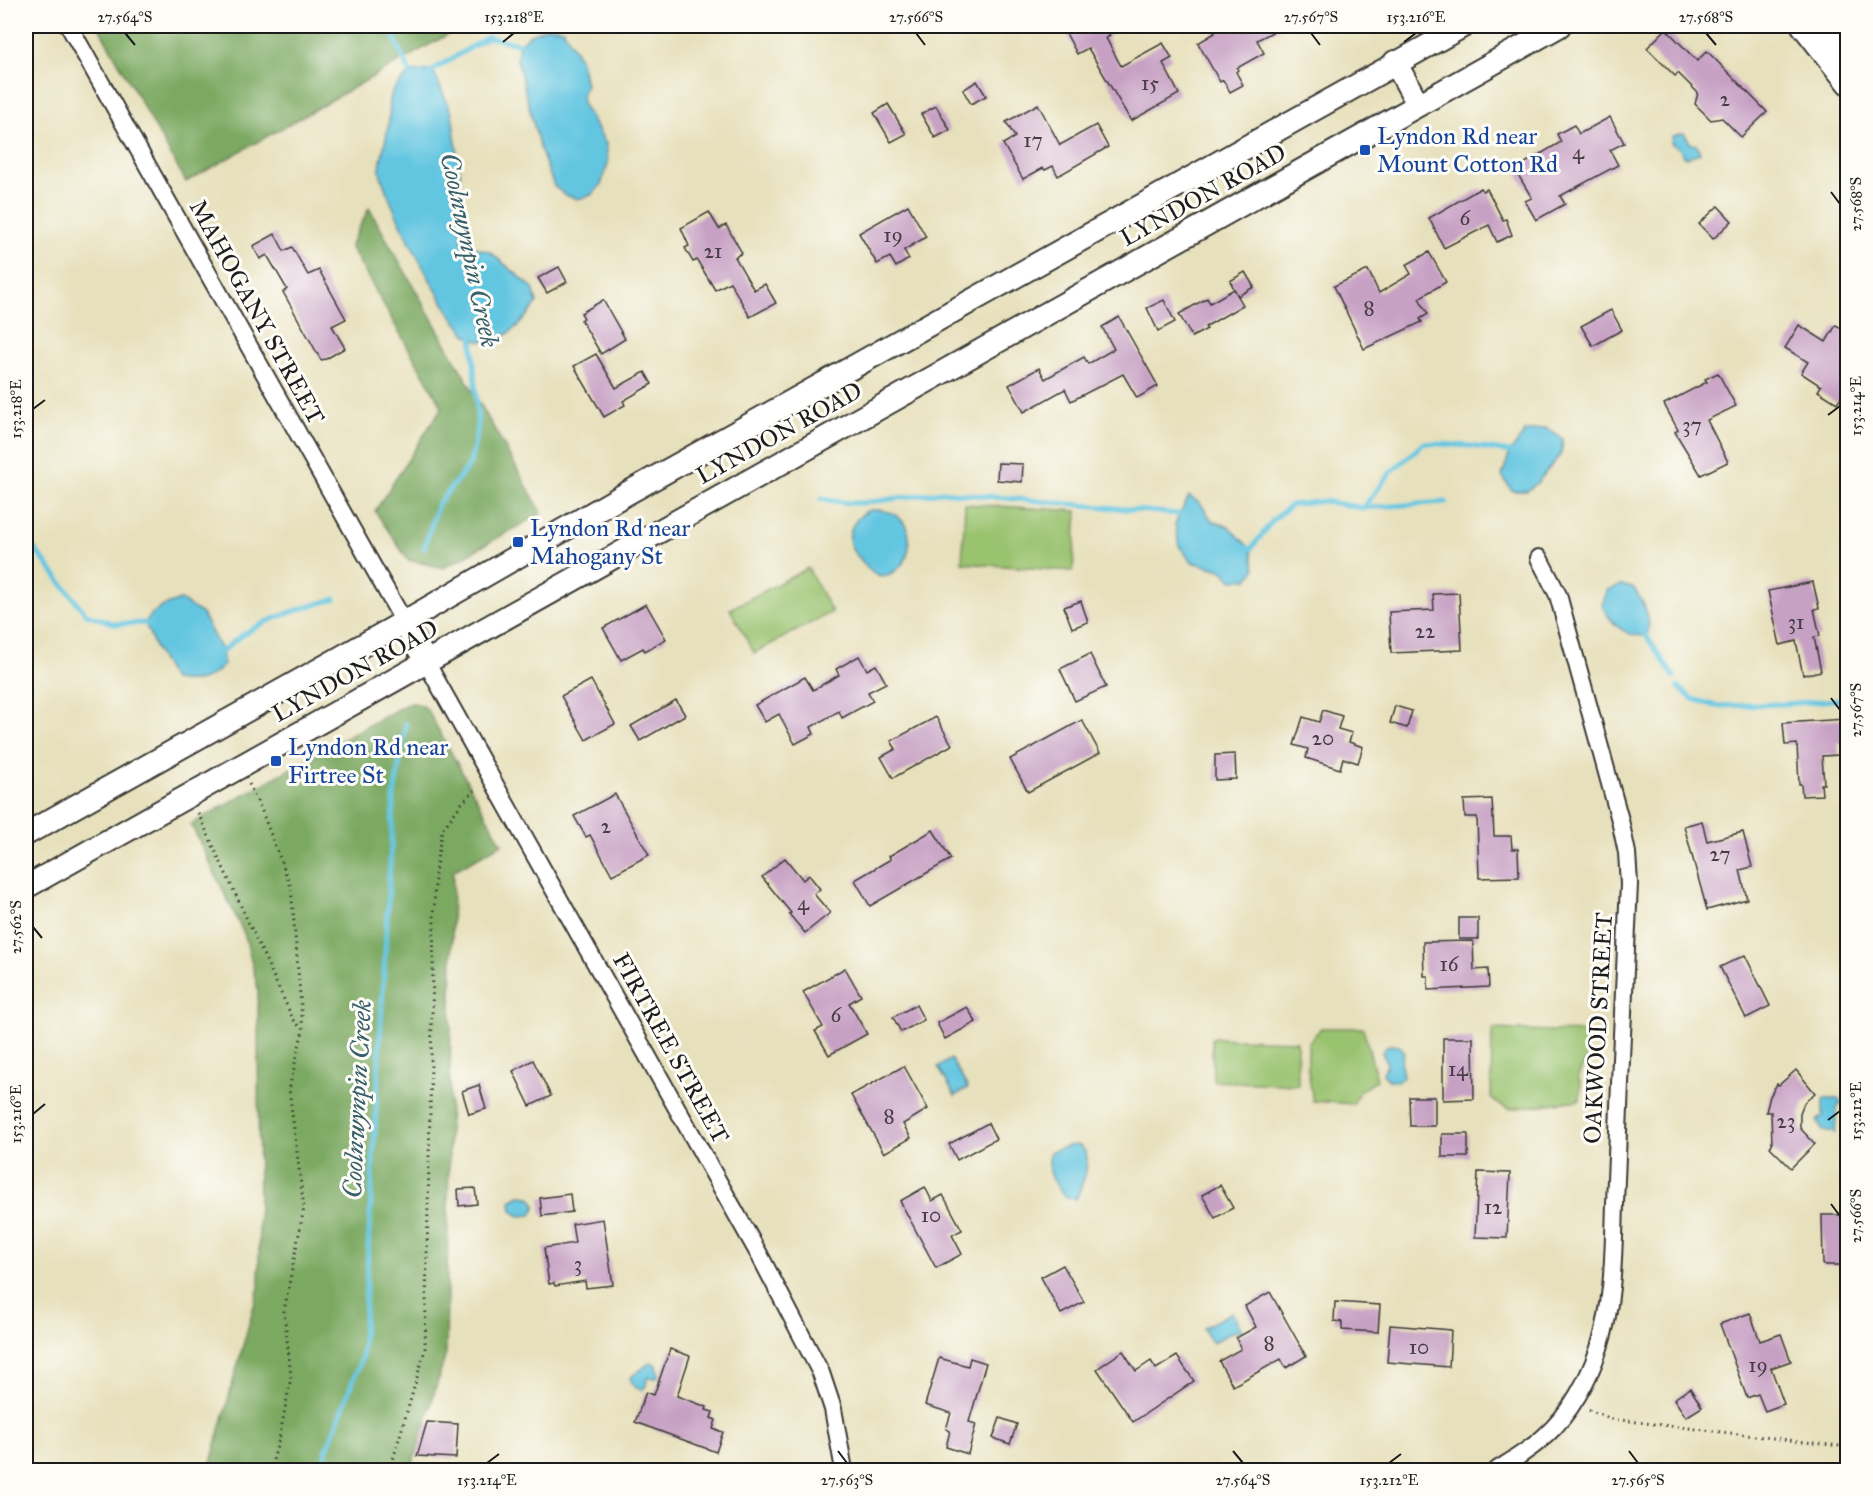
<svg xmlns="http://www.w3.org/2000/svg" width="1873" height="1496" viewBox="0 0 1873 1496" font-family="'IM FELL Great Primer',serif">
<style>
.green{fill:#9ac36f;stroke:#5b7046;stroke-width:1.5}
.forest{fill:#7ba962;stroke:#4c623f;stroke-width:1.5}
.water{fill:#63c6e1;stroke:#40717e;stroke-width:1.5}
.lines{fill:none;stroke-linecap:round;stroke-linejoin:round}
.stream{stroke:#63c6e1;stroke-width:5}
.building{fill:#c7a1c4}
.street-casing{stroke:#3a3934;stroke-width:20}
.secondary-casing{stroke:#3a3934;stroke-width:26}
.highway-casing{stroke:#3a3934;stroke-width:33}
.path{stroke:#3a3934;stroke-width:3;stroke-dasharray:1.5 4.5;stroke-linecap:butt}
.street{stroke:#fff;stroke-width:16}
.secondary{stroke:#fff;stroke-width:22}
.highway{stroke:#fff;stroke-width:30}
.ticks{fill:none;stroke:#1c1c1c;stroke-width:2}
.transit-dot{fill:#1a4fb4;stroke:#fdfcf7;stroke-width:2}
.labels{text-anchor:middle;stroke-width:6;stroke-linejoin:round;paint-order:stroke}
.number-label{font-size:21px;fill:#473d46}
.transit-label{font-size:24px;fill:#164399;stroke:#fdfcf7;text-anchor:start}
.street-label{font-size:24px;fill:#1c1c1c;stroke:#fdfcf7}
.water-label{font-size:26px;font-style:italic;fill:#38606b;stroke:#fdfcf7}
.neatline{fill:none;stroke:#1c1c1c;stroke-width:2}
.ticks-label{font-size:15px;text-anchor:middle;fill:#1c1c1c}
</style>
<rect width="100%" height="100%" fill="#fdfcf7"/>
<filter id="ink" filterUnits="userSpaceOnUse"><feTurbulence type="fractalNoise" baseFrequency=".0167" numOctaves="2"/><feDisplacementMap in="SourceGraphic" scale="12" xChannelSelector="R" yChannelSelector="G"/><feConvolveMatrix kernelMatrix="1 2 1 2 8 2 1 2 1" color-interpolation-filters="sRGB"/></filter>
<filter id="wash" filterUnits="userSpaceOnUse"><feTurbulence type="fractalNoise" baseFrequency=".008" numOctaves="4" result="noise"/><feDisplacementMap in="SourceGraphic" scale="24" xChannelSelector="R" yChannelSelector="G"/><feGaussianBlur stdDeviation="1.35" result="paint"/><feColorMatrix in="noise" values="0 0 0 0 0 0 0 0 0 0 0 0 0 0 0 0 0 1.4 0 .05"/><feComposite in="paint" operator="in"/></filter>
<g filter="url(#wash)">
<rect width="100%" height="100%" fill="#e7e0bc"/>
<g class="green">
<polygon points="965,504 1077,511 1073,571 962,563"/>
<polygon points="808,568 832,612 754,653 730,609"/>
<polygon points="1321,1028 1363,1028 1377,1080 1359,1092 1353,1104 1313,1101 1308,1070 1308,1043"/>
<polygon points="1492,1029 1586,1032 1586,1060 1578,1076 1581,1086 1580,1100 1510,1109 1496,1103 1491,1097"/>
<polygon points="1212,1038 1297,1041 1298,1085 1213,1081"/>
</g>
<g class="forest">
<polygon points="98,26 463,26 186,182"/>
<polygon points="369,208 542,513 444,568 408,560 375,511 442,407 350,246"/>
<polygon points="413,703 422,705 428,711 502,844 453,871 446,1354 411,1470 209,1470 259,1287 258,989 245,936 191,824 405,705"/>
</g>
<g class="water">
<polygon points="548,27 563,29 581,61 586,85 582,93 582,103 606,144 608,163 601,185 591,195 578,199 565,195 554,186 540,149 517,59 519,44 531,34"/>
<path d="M433,70l19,44 8,58 -1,52 4,20 27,8 43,36 4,15c-15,20 -34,44 -63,37 -19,-4 -94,-149 -94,-171 1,-16 8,-33 9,-50 1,-7 0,-20 3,-27 4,-7 13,-14 19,-20z"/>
<polygon points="1684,133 1691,144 1697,145 1700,153 1688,157 1683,156 1680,149 1671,143 1672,136"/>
<polygon points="1546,428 1563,439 1561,454 1538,482 1527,491 1512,491 1502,476 1510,452 1525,432"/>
<polygon points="1189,496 1201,504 1212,521 1228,526 1251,549 1255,569 1248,579 1233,580 1221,570 1192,562 1179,546 1175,524"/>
<path d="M869,510c28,-2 45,14 39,42 -1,7 -7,15 -13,19 -5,3 -10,6 -17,4 -7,-2 -13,-10 -17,-15 -3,-4 -7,-7 -9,-11 -8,-16 4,-32 17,-39z"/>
<path d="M1621,585l12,2c10,15 20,30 14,49 -23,1 -34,-11 -45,-30l5,-16z"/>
<path d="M181,600l21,14 20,38 2,13c-17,17 -27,18 -51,15l-17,-30 -11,-27c8,-14 20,-18 36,-23z"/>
<polygon points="1390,1045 1399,1046 1404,1052 1401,1064 1403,1077 1398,1081 1389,1080 1383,1074 1387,1064 1382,1052 1386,1046"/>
<polygon points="951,1059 968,1088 955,1096 938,1067"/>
<polygon points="1823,1099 1838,1099 1841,1103 1837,1108 1835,1133 1823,1131 1820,1124 1817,1121 1823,1115"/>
<path d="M1078,1145c1,0 6,5 7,6 6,12 -4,37 -9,48l-10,-1c-12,-15 -20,-25 -16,-46l18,-6z"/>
<polygon points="520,1196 530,1197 535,1203 535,1209 531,1215 520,1216 512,1211 511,1201"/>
<polygon points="1232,1312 1242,1330 1237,1333 1235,1330 1212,1343 1203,1328"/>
<polygon points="651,1362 655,1364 659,1375 656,1378 647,1378 646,1386 642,1390 634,1387 630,1378"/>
</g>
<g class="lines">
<g class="stream">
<polyline points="389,26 413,79"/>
<polyline points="428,75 433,70 488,37 519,44"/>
<polyline points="821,499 848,503 863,503 942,492 1179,514 1182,517"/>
<polyline points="1363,508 1390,473 1424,443 1470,446 1510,452"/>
<polyline points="26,538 86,614 115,624 145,623 150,625"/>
<polyline points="1246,547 1251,549 1273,520 1291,505 1324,501 1363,508 1446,502"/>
<polyline points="424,548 438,504 470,464 478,427 472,336"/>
<polyline points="1643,631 1674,677"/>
<path d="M215,650l7,2c29,-30 73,-42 113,-53"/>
<polyline points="1678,687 1693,699 1716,706 1785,704 1848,699"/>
<polyline points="324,1470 326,1452 362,1357 394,795 406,724"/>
</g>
</g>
<g id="blocks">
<g class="building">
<polygon points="1078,26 1104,26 1110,36 1106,38 1121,66 1163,43 1172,58 1163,63 1179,94 1131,121 1088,48 1077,54 1066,33"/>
<polygon points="1211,26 1284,26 1257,40 1264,53 1237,68 1238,70 1236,72 1243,85 1230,92 1223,80 1220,82 1198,43 1215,33"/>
<polygon points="1666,29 1697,61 1707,51 1767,112 1741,137 1722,118 1711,120 1695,104 1698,93 1678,73 1675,76 1647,48"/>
<polygon points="977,81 986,96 971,104 963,90"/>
<polygon points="888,104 906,134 891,142 874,113"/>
<polygon points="1038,104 1060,145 1096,125 1108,147 1058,176 1053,166 1045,170 1043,168 1023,179 1003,144 1015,137 1006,122"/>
<polygon points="936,106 950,130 935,138 921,114"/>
<polygon points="1610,117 1624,143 1610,150 1618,165 1560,196 1565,204 1536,220 1525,201 1532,198 1517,173 1520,166 1561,142 1557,134 1574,125 1579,134"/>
<polygon points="1481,188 1483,191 1487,189 1503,220 1506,219 1512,235 1497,242 1489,225 1444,248 1429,218"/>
<polygon points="908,205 926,237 904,250 909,259 896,267 890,257 877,264 859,233"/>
<polygon points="1718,206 1732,221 1713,239 1699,224"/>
<polygon points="709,212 719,229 726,225 742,253 735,257 754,290 765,284 776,303 750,317 730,282 715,290 697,260 693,262 685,248 689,246 681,228"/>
<polygon points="275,234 284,251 292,247 308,275 319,270 346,319 332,326 345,348 326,359 321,360 283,292 287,289 267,255 260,259 253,246"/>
<polygon points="1429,252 1446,282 1419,298 1428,314 1420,319 1422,322 1364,349 1334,286 1368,270 1379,293 1411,274 1406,265"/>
<polygon points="559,267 567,282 547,293 538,278"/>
<polygon points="1245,272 1254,287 1238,296 1230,281"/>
<polygon points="1234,289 1243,305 1205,327 1207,329 1192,337 1179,314 1207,298 1210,303"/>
<polygon points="603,300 625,339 601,354 581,320 584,318 581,313"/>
<polygon points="1164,300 1175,322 1158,331 1147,308"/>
<polygon points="1611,310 1622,330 1593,346 1581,326"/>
<polygon points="1119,317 1158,386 1137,398 1123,374 1071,401 1065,389 1024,412 1009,385 1039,368 1045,379 1084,357 1088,364 1114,349 1102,327"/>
<polygon points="1799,325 1826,342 1836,325 1848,332 1848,386 1837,403 1818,391 1821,386 1801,373 1808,362 1785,348"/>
<polygon points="596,354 616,388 645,372 652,384 623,401 625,405 604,417 574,366"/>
<polygon points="1718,373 1736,406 1707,420 1728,462 1701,475 1675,432 1678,430 1664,404 1707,382 1705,379"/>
<polygon points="998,463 1023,464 1022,482 997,480"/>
<polygon points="1813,582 1819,608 1814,609 1820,636 1814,637 1821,671 1803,675 1796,641 1780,645 1768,591"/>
<polygon points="1459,593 1462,650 1391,653 1389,612 1434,610 1433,594"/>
<polygon points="1081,601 1088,622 1072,628 1064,607"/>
<polygon points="646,604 666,639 645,651 643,648 621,660 603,628"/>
<polygon points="1090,654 1106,687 1075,701 1060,669"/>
<polygon points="859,656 867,670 876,665 886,683 868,692 873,701 842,718 839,711 811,727 814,734 795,744 779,714 765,722 755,705 805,677 813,690 839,675 836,669"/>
<polygon points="591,680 615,724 586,740 561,696"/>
<polygon points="676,700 685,715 640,741 631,726"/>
<polygon points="1395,706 1412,711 1407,728 1390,723"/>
<polygon points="1323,710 1342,716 1338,729 1352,733 1349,742 1363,747 1358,763 1343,758 1340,769 1306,758 1308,749 1294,745 1303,717 1319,722"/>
<polygon points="936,717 952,745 893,778 881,757 896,749 891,741"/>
<polygon points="1846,719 1847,742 1838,743 1839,755 1822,756 1824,784 1821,784 1822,795 1802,796 1801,784 1799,784 1797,744 1785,745 1783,723"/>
<polygon points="1082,720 1100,753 1028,792 1010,759"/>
<polygon points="1235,754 1236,779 1215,780 1215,755"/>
<polygon points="615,794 649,855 612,875 590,835 586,837 574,816"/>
<polygon points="1492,799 1494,836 1511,836 1512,849 1518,849 1519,877 1479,878 1477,817 1465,817 1464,800"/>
<polygon points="1702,821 1707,841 1743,832 1752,867 1740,870 1747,899 1707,910 1684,826"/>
<polygon points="933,830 951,859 870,906 855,880 891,859 889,856"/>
<polygon points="785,858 803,880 809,875 820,889 814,894 830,913 805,933 789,914 791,913 762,877"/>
<rect x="1459" y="918" width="19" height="21"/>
<polygon points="1473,941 1474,970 1488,969 1489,987 1428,990 1428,976 1424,976 1423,942"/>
<polygon points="1745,955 1770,1006 1746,1018 1720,967"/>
<polygon points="845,968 861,996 849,1003 867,1034 829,1055 815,1031 823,1027 803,992"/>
<polygon points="916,1005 924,1020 901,1032 893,1017"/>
<polygon points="967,1007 976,1022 945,1039 937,1023"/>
<polygon points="1443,1038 1473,1038 1474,1099 1443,1100"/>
<polygon points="533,1060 551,1096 530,1106 513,1071"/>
<polygon points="904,1066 928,1109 903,1124 911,1138 884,1153 851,1095"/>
<polygon points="1796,1070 1815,1093 1804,1103 1800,1113 1800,1128 1815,1144 1791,1168 1770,1147 1772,1144 1771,1112 1766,1112 1770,1096 1777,1084 1779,1085"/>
<polygon points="479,1085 486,1109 469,1114 462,1091"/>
<polygon points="1409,1097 1435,1097 1435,1126 1410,1126"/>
<polygon points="988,1123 996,1139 957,1160 949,1144"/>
<rect x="1442" y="1134" width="26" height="23"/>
<polygon points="1478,1172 1510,1173 1507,1238 1475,1237"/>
<polygon points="1220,1185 1233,1208 1215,1218 1202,1195"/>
<polygon points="925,1187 932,1201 943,1195 962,1230 952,1235 962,1254 936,1268 900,1201"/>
<polygon points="475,1188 477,1204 459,1206 458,1189"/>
<polygon points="570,1194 572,1212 542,1216 540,1198"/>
<polygon points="1822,1215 1848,1215 1848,1265 1823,1265"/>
<polygon points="603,1219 613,1285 586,1288 585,1281 555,1286 554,1283 549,1284 544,1248 575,1243 572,1224"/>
<polygon points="1063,1265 1084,1302 1061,1314 1041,1277"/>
<polygon points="1270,1292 1306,1356 1286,1368 1281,1359 1233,1386 1219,1361 1241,1349 1236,1338 1256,1327 1245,1306"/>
<polygon points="1335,1302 1380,1305 1378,1332 1342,1330 1342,1322 1334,1321"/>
<polygon points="1750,1313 1760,1341 1781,1334 1791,1361 1771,1368 1784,1404 1765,1411 1758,1394 1747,1398 1720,1324"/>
<polygon points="1390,1325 1451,1330 1449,1367 1387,1362"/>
<polygon points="670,1349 690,1356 677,1396 707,1407 706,1410 713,1412 711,1418 716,1420 713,1429 723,1432 716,1452 635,1422 646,1392 654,1395"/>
<polygon points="1123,1351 1136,1371 1151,1361 1156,1369 1177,1356 1194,1381 1133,1422 1097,1369"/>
<polygon points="939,1358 968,1366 970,1358 986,1363 969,1422 976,1424 968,1454 946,1447 950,1431 946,1429 951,1413 925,1405"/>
<polygon points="1690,1388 1702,1407 1686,1417 1674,1399"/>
<polygon points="1000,1418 1017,1424 1010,1444 993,1438"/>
<polygon points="427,1422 458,1424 456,1458 417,1456"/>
</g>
</g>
</g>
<g filter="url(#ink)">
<use href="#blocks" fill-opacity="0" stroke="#3a3934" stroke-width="1.5"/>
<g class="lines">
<defs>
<g id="street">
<polyline points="69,26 404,622"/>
<polyline points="426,662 760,1256 821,1373 833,1409 844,1470"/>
<path d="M1497,1470c16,-10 33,-20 48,-34 25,-22 44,-57 54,-88 17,-50 14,-115 17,-168 4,-99 8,-197 13,-296l-2,-31 -7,-33 -62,-225 -19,-37"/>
</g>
<g id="secondary">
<polyline points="1803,26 1848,83"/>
<polyline points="1395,62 1418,104"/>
<polyline points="404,622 426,662"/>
<polyline points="26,834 404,622 624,495 1463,26"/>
<polyline points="26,887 1559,26"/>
</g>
<polyline id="highway" points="1819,26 1848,65"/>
</defs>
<use href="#street" class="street-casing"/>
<use href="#secondary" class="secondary-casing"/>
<use href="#highway" class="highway-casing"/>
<g class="path">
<polyline points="249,784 261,809 291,887 303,1030 289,1089 304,1208 284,1311 291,1377 279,1440 270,1470"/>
<polyline points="198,813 293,1019 301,1028"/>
<polyline points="1589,1410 1612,1419 1848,1447"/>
<polyline points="390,1470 425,1350 435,873 442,830 462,803 478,787"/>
</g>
<use href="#street" class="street"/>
<use href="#secondary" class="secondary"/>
<use href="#highway" class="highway"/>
</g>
</g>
<path class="ticks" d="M125,33l10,12M916,33l9,12M1311,33l9,12M1706,33l10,12M503,42l11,-9M1404,42l12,-9M1831,192l9,12M33,409l12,-9M1828,415l12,-9M1831,698l9,12M33,927l9,11M33,1114l12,-10M1828,1120l12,-9M1831,1204l9,12M838,1451l9,12M1233,1451l10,12M1629,1451l9,12M487,1463l12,-9M1389,1463l12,-9"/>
<g class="transit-dot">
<rect x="1359" y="144" width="12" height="12" rx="3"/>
<rect x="512" y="536" width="12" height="12" rx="3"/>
<rect x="270" y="755" width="12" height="12" rx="3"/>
</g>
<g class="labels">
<g class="number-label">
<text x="1150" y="90">15</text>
<text x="1725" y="106">2</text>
<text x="1033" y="147">17</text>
<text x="1578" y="159">4</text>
<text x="1465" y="225">6</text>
<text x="893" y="242">19</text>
<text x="713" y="258">21</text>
<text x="1369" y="315">8</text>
<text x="1692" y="432">37</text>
<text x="1796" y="629">31</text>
<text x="1425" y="638">22</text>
<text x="1323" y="745">20</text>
<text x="606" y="833">2</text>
<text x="1720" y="861">27</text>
<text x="803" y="910">4</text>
<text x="1449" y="971">16</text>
<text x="836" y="1022">6</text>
<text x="1458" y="1076">14</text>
<text x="889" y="1123">8</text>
<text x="1786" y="1128">23</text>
<text x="1493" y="1214">12</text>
<text x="931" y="1222">10</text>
<text x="578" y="1271">3</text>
<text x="1269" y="1350">8</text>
<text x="1419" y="1354">10</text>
<text x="1758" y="1372">19</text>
</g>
<g class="transit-label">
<text x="1377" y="144">Lyndon Rd near<tspan x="1377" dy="28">Mount Cotton Rd</tspan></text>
<text x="530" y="536">Lyndon Rd near<tspan x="530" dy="28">Mahogany St</tspan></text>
<text x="288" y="755">Lyndon Rd near<tspan x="288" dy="28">Firtree St</tspan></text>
</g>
<g class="street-label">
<text transform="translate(1203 195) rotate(-29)" y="8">LYNDON ROAD</text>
<text transform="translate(257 312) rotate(61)" y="8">MAHOGANY STREET</text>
<text transform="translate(779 433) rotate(-29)" y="8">LYNDON ROAD</text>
<text transform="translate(355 671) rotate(-29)" y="8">LYNDON ROAD</text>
<text transform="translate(1598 1028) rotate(-87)" y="8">OAKWOOD STREET</text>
<text transform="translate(671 1048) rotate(61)" y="8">FIRTREE STREET</text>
</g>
<g class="water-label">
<text transform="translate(470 250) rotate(78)" y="9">Coolnwynpin Creek</text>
<text transform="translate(357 1099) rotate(-87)" y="9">Coolnwynpin Creek</text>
</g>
</g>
<rect width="1873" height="1496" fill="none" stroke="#fdfcf7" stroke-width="66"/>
<rect x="33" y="33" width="1807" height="1430" class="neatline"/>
<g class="ticks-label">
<text x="125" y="22">27.564°S</text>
<text x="514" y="22">153.218°E</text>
<text x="916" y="22">27.566°S</text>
<text x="1311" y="22">27.567°S</text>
<text x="1416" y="22">153.216°E</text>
<text x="1706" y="22">27.568°S</text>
<text transform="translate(1856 204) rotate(-90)" y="5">27.568°S</text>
<text transform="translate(1856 406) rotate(-90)" y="5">153.214°E</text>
<text transform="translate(16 409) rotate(-90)" y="5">153.218°E</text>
<text transform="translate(1856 710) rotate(-90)" y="5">27.567°S</text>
<text transform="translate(16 927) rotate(-90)" y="5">27.562°S</text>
<text transform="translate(1856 1111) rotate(-90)" y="5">153.212°E</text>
<text transform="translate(16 1114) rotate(-90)" y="5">153.216°E</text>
<text transform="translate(1856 1216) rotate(-90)" y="5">27.566°S</text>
<text x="487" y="1485">153.214°E</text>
<text x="847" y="1485">27.563°S</text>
<text x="1243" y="1485">27.564°S</text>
<text x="1389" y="1485">153.212°E</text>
<text x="1638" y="1485">27.565°S</text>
</g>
</svg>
